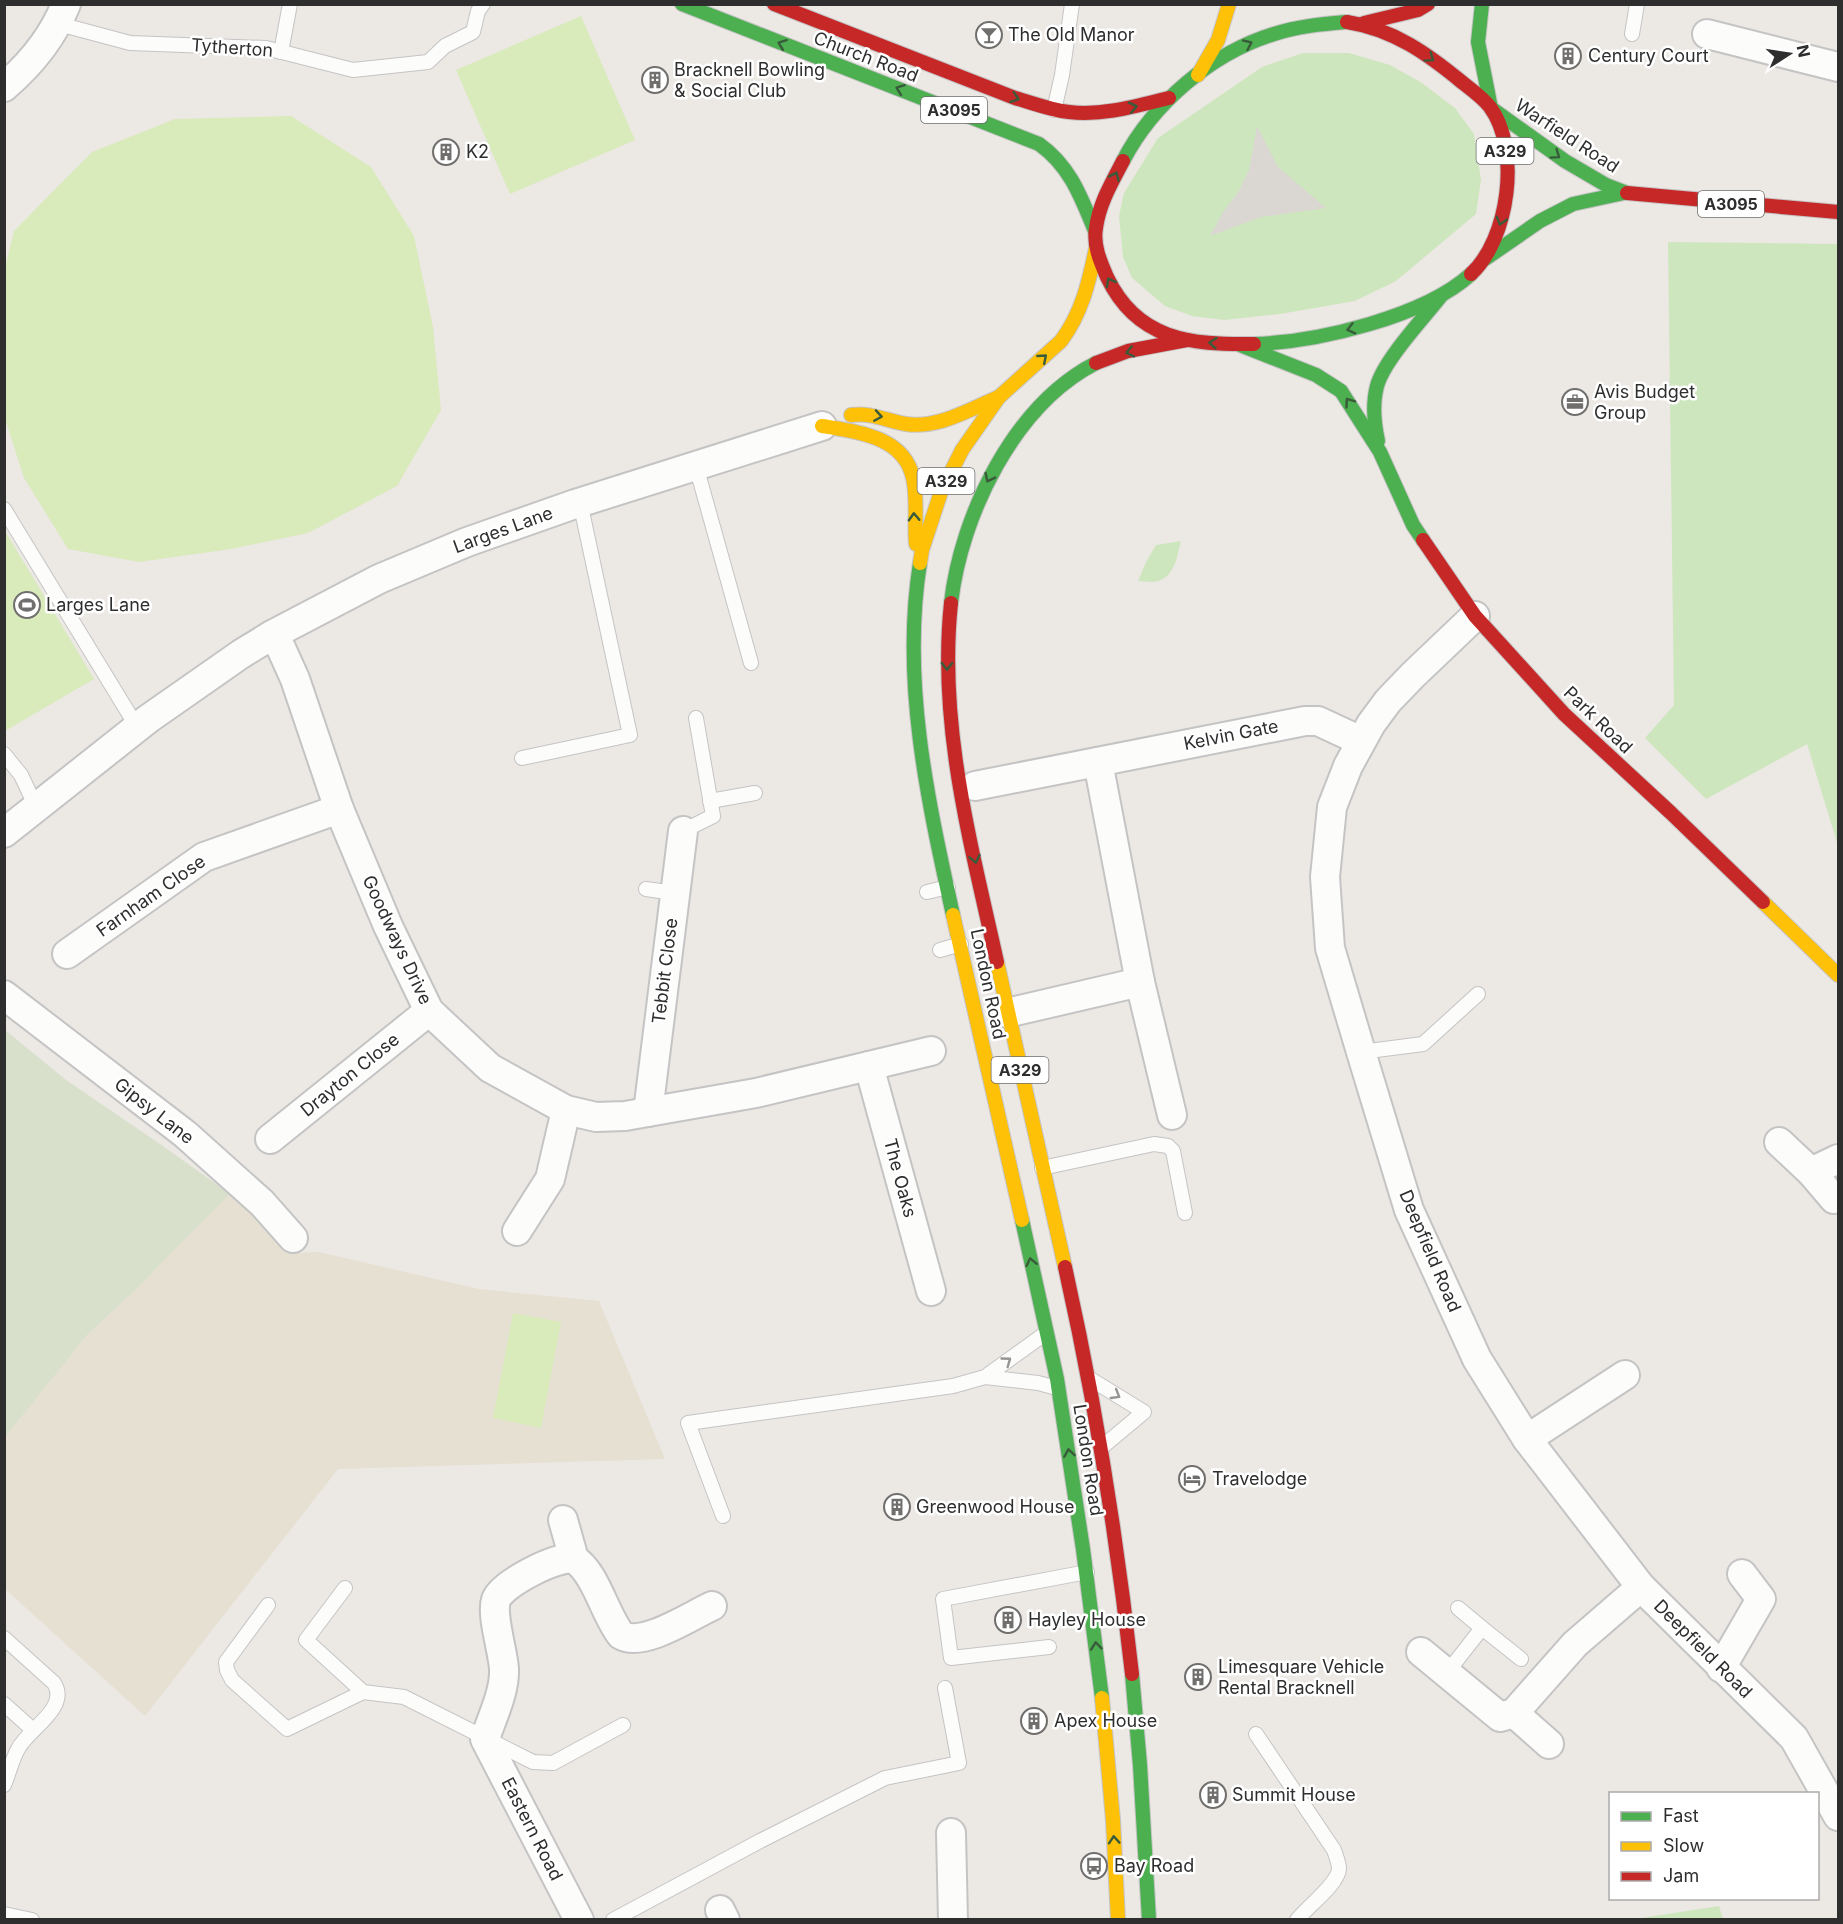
<svg xmlns="http://www.w3.org/2000/svg" width="1843" height="1924" viewBox="0 0 1843 1924" font-family="Inter,sans-serif">
<style>
.education{fill:#e6e0d3}
.green{fill:#cee6be}
.cemetery{fill:#d8e0cc}
.pitch{fill:#d9eabb}
.plaza{fill:#dad6d2}
.lines{fill:none;stroke-linecap:round;stroke-linejoin:round}
.lane-casing{stroke:#c5c4c5;stroke-width:16}
.street-casing{stroke:#c5c4c5;stroke-width:32}
.fast-casing{stroke:#c5c4c5;stroke-width:16}
.slow-casing{stroke:#c5c4c5;stroke-width:16}
.jam-casing{stroke:#c5c4c5;stroke-width:16}
.lane{stroke:#fcfcfb;stroke-width:14}
.street{stroke:#fcfcfb;stroke-width:28}
.fast{stroke:#4caf50;stroke-width:14}
.slow{stroke:#ffc107;stroke-width:14}
.jam{stroke:#c62828;stroke-width:14}
.oneway{stroke:#385b3a}
.oneway2{stroke:#959594}
.labels{text-anchor:middle;stroke-width:5;stroke-linejoin:round;paint-order:stroke}
.shield{fill:#fff;stroke:#6d6d6d;stroke-width:1.5}
.shield-label{font-size:16px;font-weight:bold;fill:#2e2e2e}
.poi-label{font-size:18px;fill:#2e2e2e;stroke:#fff;text-anchor:start}
.street-label{font-size:18px;fill:#2e2e2e;stroke:#fff}
</style>
<rect width="100%" height="100%" fill="#ece8e4"/>
<polygon class="education" points="230,1194 290,1253 319,1252 479,1289 599,1301 665,1459 338,1469 145,1716 5,1589 4,1437 87,1335 134,1291"/>
<g class="green">
<polygon points="1303,53 1349,53 1390,65 1422,83 1455,108 1474,134 1481,180 1476,214 1396,281 1355,301 1280,314 1224,320 1192,316 1165,306 1132,278 1123,257 1119,216 1124,193 1158,138 1262,67"/>
<polygon points="1668,242 1838,244 1838,846 1807,744 1706,799 1645,738 1674,705"/>
<path d="M1181,541c-4,15 -6,35 -23,40 -6,2 -14,0 -20,0l8,-19 10,-17z"/>
<polygon points="1719,1906 1723,1919 1635,1919"/>
</g>
<polygon class="cemetery" points="5,1030 66,1080 160,1144 230,1194 134,1291 87,1335 5,1437"/>
<g class="pitch">
<polygon points="581,16 635,140 510,194 456,70"/>
<polygon points="291,116 371,167 414,236 433,327 441,410 397,486 308,533 231,549 139,562 68,549 24,478 5,419 5,268 14,231 92,152 175,119"/>
<polygon points="5,531 94,679 5,731 4,731"/>
<polygon points="513,1313 561,1322 541,1428 493,1418"/>
</g>
<polygon class="plaza" points="1257,126 1278,167 1326,208 1261,217 1210,236 1223,212 1239,191 1249,170"/>
<g class="lines">
<defs>
<g id="lane">
<polyline points="59,24 130,43 266,48 353,70 428,62 445,46 473,32 478,11 483,4"/>
<polyline points="1632,34 1637,4"/>
<polyline points="281,52 290,4"/>
<polyline points="1054,110 1062,75 1072,4"/>
<polyline points="696,466 751,663"/>
<polyline points="4,509 137,727"/>
<polyline points="4,754 21,775 36,807"/>
<polyline points="522,758 630,735 580,502"/>
<polyline points="710,801 755,793"/>
<polyline points="683,831 713,816 696,718"/>
<polyline points="646,889 674,893"/>
<polyline points="927,892 948,887"/>
<polyline points="940,950 961,944"/>
<polyline points="1361,1052 1423,1044 1478,994"/>
<polyline points="1042,1168 1154,1144 1168,1146 1173,1151 1185,1213"/>
<polyline points="985,1377 1038,1383 1057,1388"/>
<polyline points="1092,1380 1144,1412 1102,1447"/>
<polyline points="723,1516 688,1423 953,1386 985,1377 1046,1333"/>
<polyline points="345,1588 306,1640 363,1692 404,1697 533,1762 553,1763 623,1725"/>
<polyline points="268,1605 226,1662 227,1670 232,1680 287,1729 363,1692"/>
<polyline points="1458,1608 1482,1628"/>
<path d="M4,1638l50,45c16,25 -26,46 -36,66 -6,11 -9,24 -14,36"/>
<polyline points="1049,1647 951,1658 943,1599 1087,1572"/>
<polyline points="1446,1674 1482,1628 1521,1659"/>
<polyline points="4,1704 33,1730"/>
<path d="M1256,1734l78,116c2,6 5,13 5,19 -1,15 -32,38 -42,51"/>
<polyline points="4,1914 32,1920"/>
<polyline points="613,1920 760,1841 885,1778 959,1763 945,1688"/>
</g>
<g id="street">
<polyline points="1707,34 1838,67"/>
<path d="M4,87c27,-23 49,-50 62,-83"/>
<polyline points="1475,616 1413,675 1388,701 1371,724 1348,766 1332,807 1325,877 1330,948 1361,1052 1409,1210 1477,1359 1527,1439 1641,1587 1794,1738 1838,1816"/>
<polyline points="272,635 281,648 295,679 339,809 388,926 429,1011 490,1068 566,1110 596,1117 625,1116 756,1093 931,1051"/>
<polyline points="1098,762 1140,982 1172,1115"/>
<polyline points="975,786 1305,721 1318,721 1361,741"/>
<polyline points="4,833 148,719 241,654 272,635 379,579 467,542 575,504 822,426"/>
<polyline points="67,954 204,857 339,809"/>
<polyline points="4,995 185,1134 262,1203 293,1238"/>
<polyline points="1007,1013 1140,982"/>
<polyline points="869,1066 931,1291"/>
<polyline points="648,1112 683,831"/>
<polyline points="270,1139 429,1011"/>
<polyline points="1779,1142 1811,1172 1834,1199"/>
<polyline points="1811,1172 1838,1159"/>
<polyline points="517,1231 550,1179 566,1110"/>
<polyline points="1527,1439 1625,1375"/>
<path d="M563,1520l11,39c22,14 30,54 47,76 22,13 69,-19 91,-29"/>
<path d="M574,1559c-16,-4 -73,25 -78,41 -5,15 7,51 8,69 1,23 -12,48 -19,70l94,181"/>
<polyline points="1421,1652 1500,1717 1514,1713 1575,1644 1641,1587"/>
<polyline points="1721,1668 1761,1599 1742,1574"/>
<polyline points="1514,1713 1549,1744"/>
<polyline points="951,1833 953,1920"/>
<polyline points="720,1910 725,1920"/>
</g>
<g id="fast">
<path d="M682,4l357,140c31,22 42,53 56,87"/>
<polyline points="1482,4 1478,42 1491,108 1565,161 1606,185 1627,193"/>
<path d="M1123,161c30,-58 89,-108 151,-127 24,-8 49,-10 73,-12"/>
<polyline points="1485,259 1540,221 1573,204 1624,193"/>
<path d="M1254,344c63,-2 170,-27 217,-70"/>
<polyline points="1240,345 1316,375 1341,391 1380,452 1413,525 1423,540"/>
<path d="M1378,441c-4,-18 -6,-36 -1,-55 7,-26 46,-67 64,-90"/>
<path d="M920,563c-19,118 8,238 33,352"/>
<path d="M951,603c10,-88 63,-198 145,-240"/>
<polyline points="1022,1220 1057,1379 1083,1549 1102,1698"/>
<polyline points="1132,1674 1140,1765 1149,1920"/>
</g>
<g id="slow">
<polyline points="1198,75 1218,40 1229,4"/>
<path d="M851,415c20,-3 36,6 55,9 32,5 64,-15 93,-27"/>
<path d="M822,426c35,6 82,10 91,52 5,21 1,45 3,66"/>
<path d="M920,563l2,-13 19,-58 21,-42 37,-53 62,-56c21,-28 28,-59 35,-93"/>
<polyline points="1763,902 1838,975"/>
<polyline points="953,915 1022,1220"/>
<polyline points="997,962 1065,1267"/>
<polyline points="1102,1698 1113,1820 1118,1920"/>
</g>
<g id="jam">
<path d="M774,4l241,94c18,5 35,12 54,14 34,4 67,-6 100,-14"/>
<path d="M1347,22c46,7 81,32 116,61 9,7 20,15 27,24 31,42 19,132 -19,167"/>
<polyline points="1364,23 1418,10 1428,4"/>
<path d="M1123,161c-11,21 -24,43 -27,67 -3,17 4,33 11,49 30,63 83,68 147,67"/>
<polyline points="1627,193 1838,212"/>
<polyline points="1096,363 1128,351 1187,340"/>
<polyline points="1423,540 1475,616 1564,714 1671,813 1763,902"/>
<path d="M951,603c-13,122 20,241 46,359"/>
<path d="M1065,1267c30,134 52,270 67,407"/>
</g>
</defs>
<use href="#lane" class="lane-casing"/>
<use href="#street" class="street-casing"/>
<use href="#fast" class="fast-casing"/>
<use href="#slow" class="slow-casing"/>
<use href="#jam" class="jam-casing"/>
<use href="#lane" class="lane"/>
<use href="#street" class="street"/>
<use href="#fast" class="fast"/>
<use href="#slow" class="slow"/>
<use href="#jam" class="jam"/>
</g>
<defs><path id="oneway-chevron" d="M-2-3.5L2.5 0L-2 3.5" fill="none" stroke-width="1.6" stroke-linecap="round" stroke-linejoin="round" transform="scale(1.5)"/></defs>
<g class="oneway">
<use href="#oneway-chevron" transform="translate(782 44) rotate(-159)"/>
<use href="#oneway-chevron" transform="translate(1248 44) rotate(-25)"/>
<use href="#oneway-chevron" transform="translate(1430 58) rotate(35)"/>
<use href="#oneway-chevron" transform="translate(900 89) rotate(-159)"/>
<use href="#oneway-chevron" transform="translate(1015 98) rotate(19)"/>
<use href="#oneway-chevron" transform="translate(1133 107) rotate(-13)"/>
<use href="#oneway-chevron" transform="translate(1556 155) rotate(35)"/>
<use href="#oneway-chevron" transform="translate(1115 176) rotate(-66)"/>
<use href="#oneway-chevron" transform="translate(1501 221) rotate(106)"/>
<use href="#oneway-chevron" transform="translate(1110 282) rotate(-119)"/>
<use href="#oneway-chevron" transform="translate(1351 329) rotate(165)"/>
<use href="#oneway-chevron" transform="translate(1213 343) rotate(-175)"/>
<use href="#oneway-chevron" transform="translate(1130 352) rotate(168)"/>
<use href="#oneway-chevron" transform="translate(1043 358) rotate(-41)"/>
<use href="#oneway-chevron" transform="translate(1349 402) rotate(-125)"/>
<use href="#oneway-chevron" transform="translate(878 416) rotate(9)"/>
<use href="#oneway-chevron" transform="translate(989 478) rotate(116)"/>
<use href="#oneway-chevron" transform="translate(914 517) rotate(-92)"/>
<use href="#oneway-chevron" transform="translate(947 666) rotate(90)"/>
<use href="#oneway-chevron" transform="translate(975 859) rotate(78)"/>
<use href="#oneway-chevron" transform="translate(1031 1262) rotate(-102)"/>
<use href="#oneway-chevron" transform="translate(1069 1453) rotate(-99)"/>
<use href="#oneway-chevron" transform="translate(1096 1646) rotate(-96)"/>
<use href="#oneway-chevron" transform="translate(1114 1840) rotate(-94)"/>
</g>
<g class="oneway2">
<use href="#oneway-chevron" transform="translate(1007 1361) rotate(-36)"/>
<use href="#oneway-chevron" transform="translate(1116 1395) rotate(31)"/>
</g>
<defs>
<symbol id="bar-ring" viewBox="-11 -11 22 22"><circle r="9.5" fill="#fff" stroke="#706f6e" stroke-width="1.5"/><path d="M-6-5H6L.8 .8V4.5H3.5V6h-7V4.5H-.8V.8Z" fill="#706f6e"/></symbol>
<symbol id="building-ring" viewBox="-11 -11 22 22"><circle r="9.5" fill="#fff" stroke="#706f6e" stroke-width="1.5"/><path d="M-4-6H4V6H1V3H-1V6H-4ZM-2.5-4.3h1.7v1.8h-1.7ZM.8-4.3h1.7v1.8H.8ZM-2.5-1h1.7V.8h-1.7ZM.8-1h1.7V.8H.8Z" fill="#706f6e"/></symbol>
<symbol id="office-ring" viewBox="-11 -11 22 22"><circle r="9.5" fill="#fff" stroke="#706f6e" stroke-width="1.5"/><path d="M-6-3h4V-5.5h4V-3h4V5H-6ZM-1-4.5V-3h2v-1.5ZM-6 0V1H6V0Z" fill="#706f6e"/></symbol>
<symbol id="stadium-ring" viewBox="-11 -11 22 22"><circle r="9.5" fill="#fff" stroke="#706f6e" stroke-width="1.5"/><path d="M0-5a6.5 5 0 1 0 0 10a6.5 5 0 1 0 0-10ZM-3.5-1.8h7v3.6h-7Z" fill="#706f6e"/></symbol>
<symbol id="hotel-ring" viewBox="-11 -11 22 22"><circle r="9.5" fill="#fff" stroke="#706f6e" stroke-width="1.5"/><path d="M-6-4.5h1.5V1H6V5H4.5V3h-9V5H-6ZM-4 0a1.8 1.8 0 1 1 3.6 0ZM.5 0V-2.5h3Q6-2.5 6 0Z" fill="#706f6e"/></symbol>
<symbol id="bus-ring" viewBox="-11 -11 22 22"><circle r="9.5" fill="#fff" stroke="#706f6e" stroke-width="1.5"/><path d="M-5-6H5V4H4V6H2V4H-2V6H-4V4H-5ZM-3.5-4V0h7V-4ZM-3.5 1.2v1.5H-2V1.2ZM2 1.2v1.5H3.5V1.2Z" fill="#706f6e"/></symbol>
</defs>
<g fill-rule="evenodd">
<use href="#bar-ring" x="974" y="20" width="30" height="30"/>
<use href="#building-ring" x="1553" y="41" width="30" height="30"/>
<use href="#building-ring" x="640" y="65" width="30" height="30"/>
<use href="#building-ring" x="431" y="137" width="30" height="30"/>
<use href="#office-ring" x="1560" y="387" width="30" height="30"/>
<use href="#stadium-ring" x="12" y="590" width="30" height="30"/>
<use href="#hotel-ring" x="1177" y="1464" width="30" height="30"/>
<use href="#building-ring" x="882" y="1492" width="30" height="30"/>
<use href="#building-ring" x="993" y="1605" width="30" height="30"/>
<use href="#building-ring" x="1183" y="1662" width="30" height="30"/>
<use href="#building-ring" x="1019" y="1706" width="30" height="30"/>
<use href="#building-ring" x="1198" y="1780" width="30" height="30"/>
<use href="#bus-ring" x="1079" y="1851" width="30" height="30"/>
</g>
<g class="labels">
<g class="shield">
<rect x="921" y="97" width="66" height="26" rx="4.5"/>
<rect x="1476.5" y="138" width="57" height="26" rx="4.5"/>
<rect x="1698" y="191" width="66" height="26" rx="4.5"/>
<rect x="917.5" y="468" width="57" height="26" rx="4.5"/>
<rect x="991.5" y="1057" width="57" height="26" rx="4.5"/>
</g>
<g class="shield-label">
<text x="954" y="116">A3095</text>
<text x="1505" y="157">A329</text>
<text x="1731" y="210">A3095</text>
<text x="946" y="487">A329</text>
<text x="1020" y="1076">A329</text>
</g>
<g class="poi-label">
<text x="1008" y="41">The Old Manor</text>
<text x="1588" y="62">Century Court</text>
<text x="674" y="76">Bracknell Bowling<tspan x="674" dy="21">&amp; Social Club</tspan></text>
<text x="466" y="158">K2</text>
<text x="1594" y="398">Avis Budget<tspan x="1594" dy="21">Group</tspan></text>
<text x="46" y="611">Larges Lane</text>
<text x="1212" y="1485">Travelodge</text>
<text x="916" y="1513">Greenwood House</text>
<text x="1028" y="1626">Hayley House</text>
<text x="1218" y="1673">Limesquare Vehicle<tspan x="1218" dy="21">Rental Bracknell</tspan></text>
<text x="1054" y="1727">Apex House</text>
<text x="1232" y="1801">Summit House</text>
<text x="1114" y="1872">Bay Road</text>
</g>
<g class="street-label">
<text transform="translate(232 48) rotate(4)" y="6">Tytherton</text>
<text transform="translate(866 57) rotate(21)" y="6">Church Road</text>
<text transform="translate(1567 136) rotate(33)" y="6">Warfield Road</text>
<text transform="translate(503 530) rotate(-20)" y="6">Larges Lane</text>
<text transform="translate(1598 720) rotate(44)" y="6">Park Road</text>
<text transform="translate(1231 735) rotate(-11)" y="6">Kelvin Gate</text>
<text transform="translate(151 896) rotate(-35)" y="6">Farnham Close</text>
<text transform="translate(397 940) rotate(65)" y="6">Goodways Drive</text>
<text transform="translate(665 971) rotate(-83)" y="6">Tebbit Close</text>
<text transform="translate(988 984) rotate(78)" y="6">London Road</text>
<text transform="translate(350 1075) rotate(-39)" y="6">Drayton Close</text>
<text transform="translate(154 1111) rotate(38)" y="6">Gipsy Lane</text>
<text transform="translate(900 1178) rotate(75)" y="6">The Oaks</text>
<text transform="translate(1430 1251) rotate(67)" y="6">Deepfield Road</text>
<text transform="translate(1088 1460) rotate(81)" y="6">London Road</text>
<text transform="translate(1703 1649) rotate(45)" y="6">Deepfield Road</text>
<text transform="translate(532 1829) rotate(63)" y="6">Eastern Road</text>
</g>
</g>
<rect width="1843" height="1924" fill="none" stroke="#2e2e2e" stroke-width="12"/>
<rect x="1609" y="1792" width="210" height="108" fill="#ffffff" stroke="#ababab" stroke-width="1.5"/>
<rect x="1621" y="1812" width="30" height="9" fill="#4caf50" stroke="#ababab" stroke-width="1.5"/>
<text x="1663" y="1822" font-size="18" fill="#2e2e2e">Fast</text>
<rect x="1621" y="1842" width="30" height="9" fill="#ffc107" stroke="#ababab" stroke-width="1.5"/>
<text x="1663" y="1852" font-size="18" fill="#2e2e2e">Slow</text>
<rect x="1621" y="1872" width="30" height="9" fill="#c62828" stroke="#ababab" stroke-width="1.5"/>
<text x="1663" y="1882" font-size="18" fill="#2e2e2e">Jam</text>
<g transform="translate(1789 54) rotate(78)" stroke="#ffffff" stroke-width="4.5" paint-order="stroke">
<path d="M0-4.5L10 22L0 15L-10 22Z" fill="#2e2e2e"/>
<text y="-9" font-size="16" font-weight="bold" text-anchor="middle" fill="#2e2e2e">N</text>
</g>
</svg>
